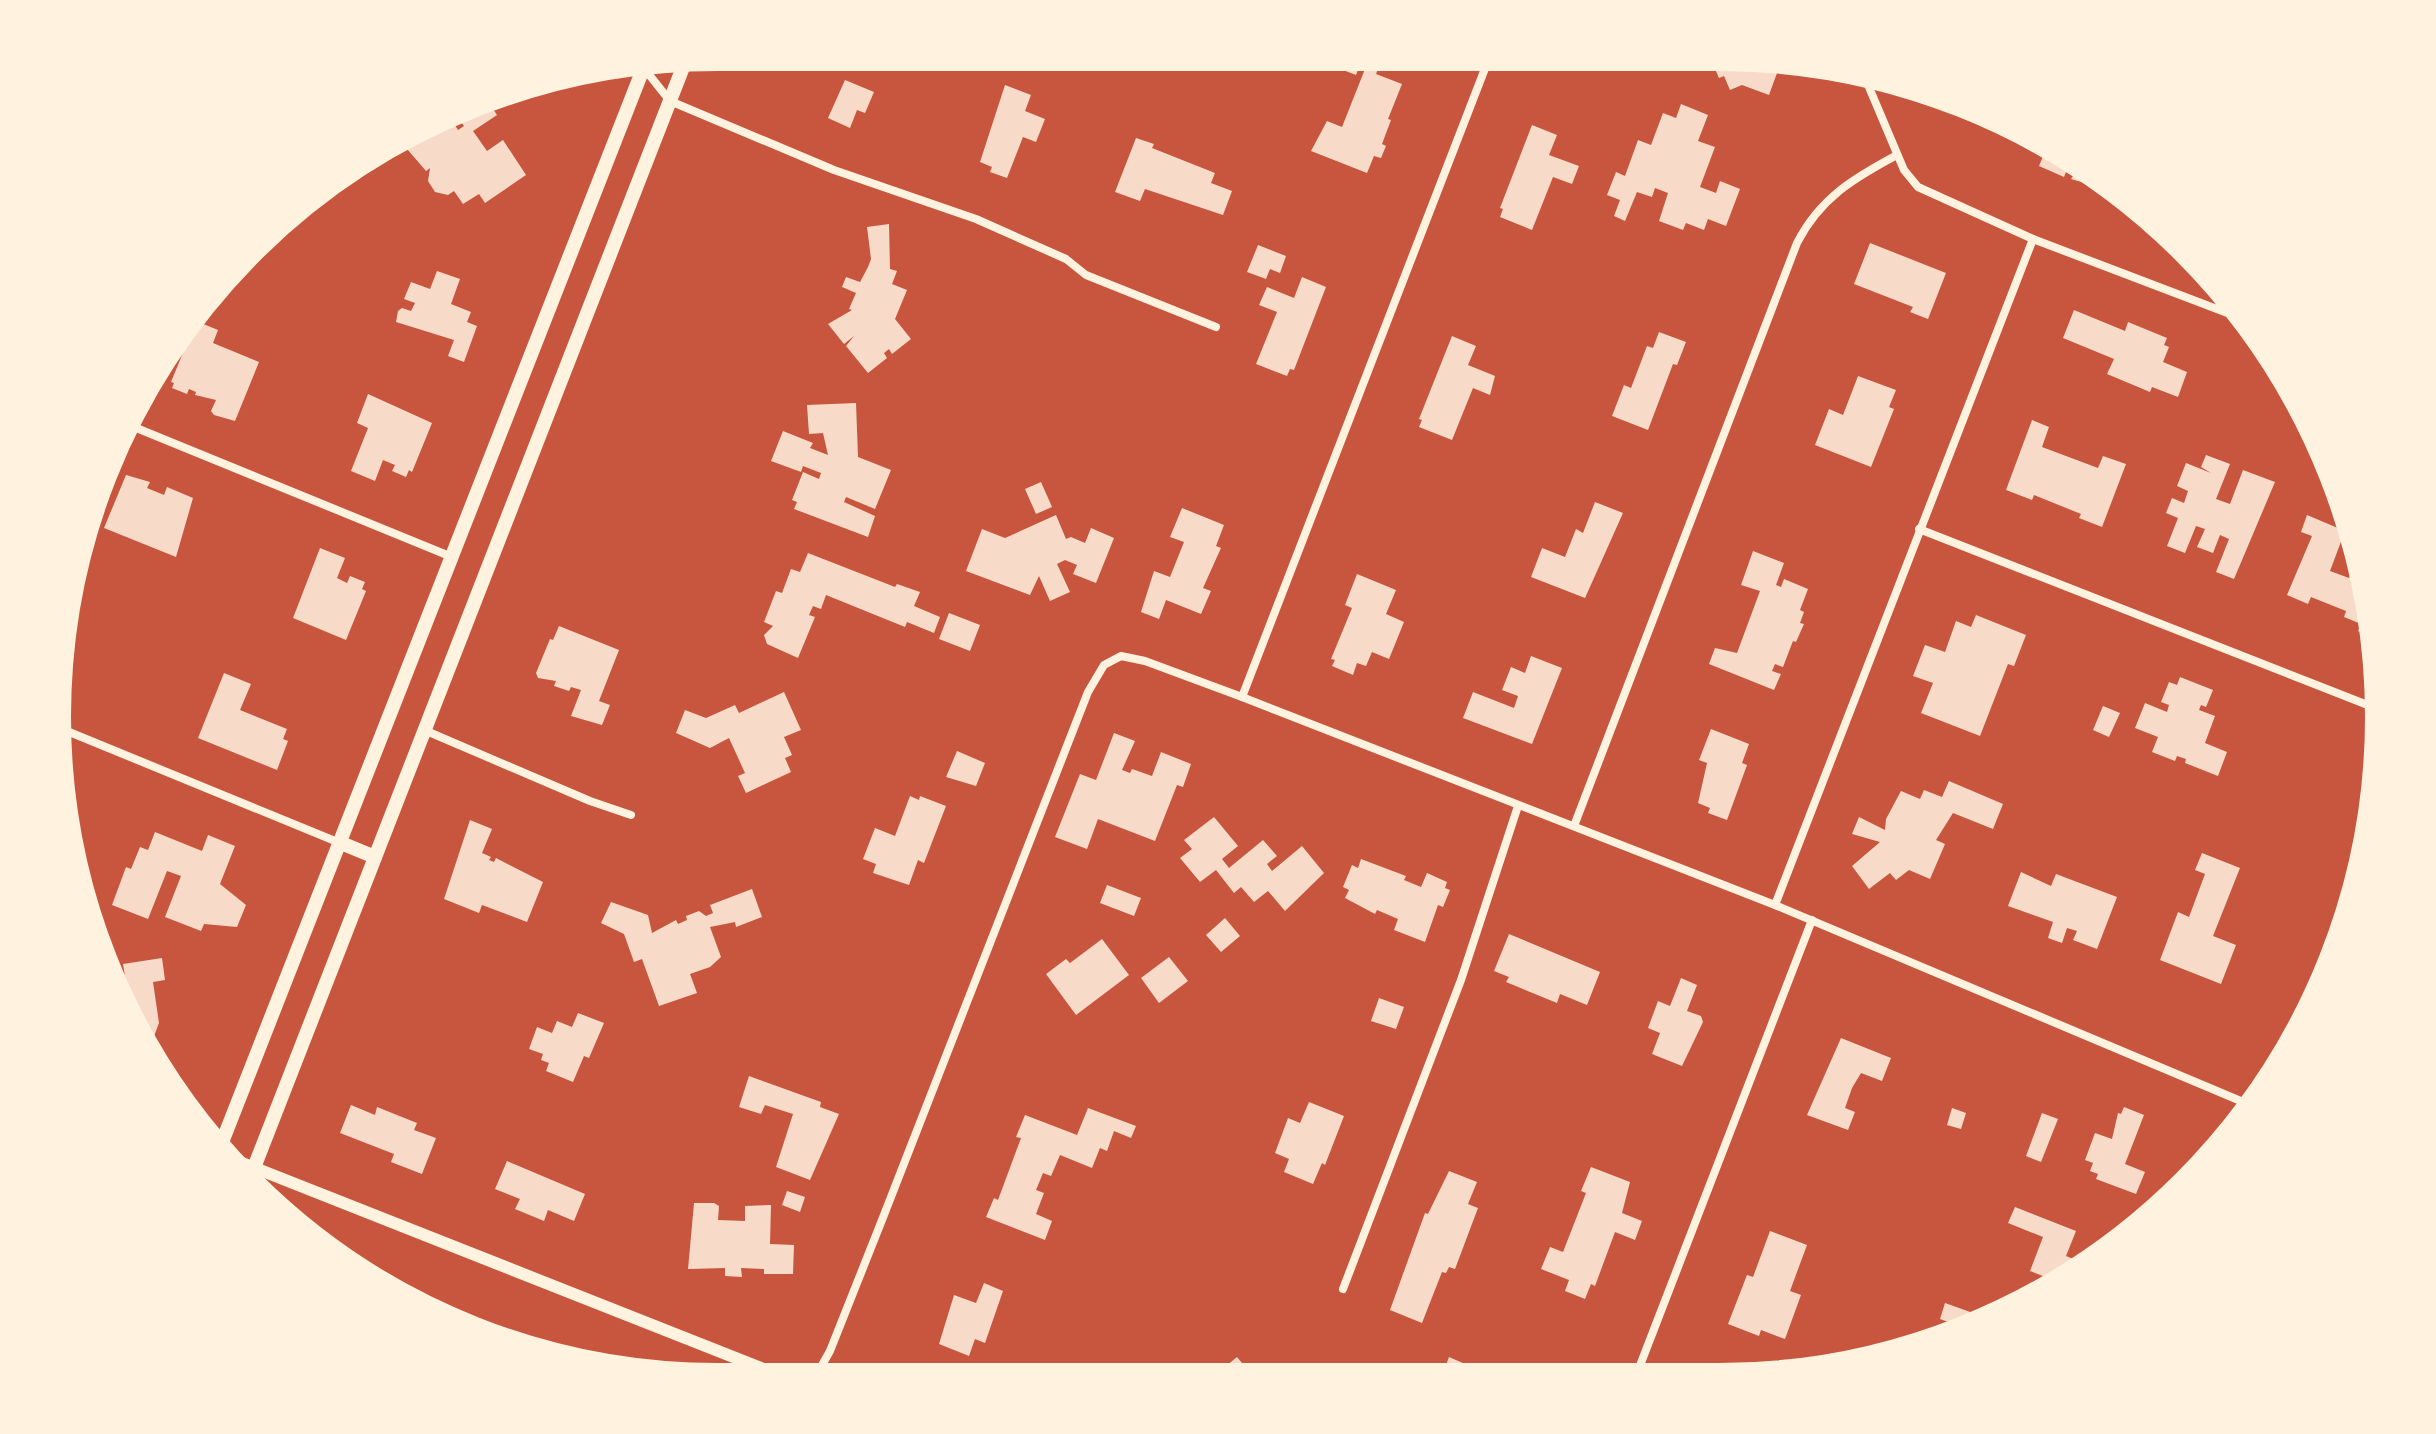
<svg xmlns="http://www.w3.org/2000/svg" width="2436" height="1434" viewBox="0 0 2436 1434" font-family="'Space Grotesk',sans-serif">
<style>
.building{fill:#f7dbc8}
.lines{fill:none;stroke-linecap:round;stroke-linejoin:round}
.minor{stroke:#fff3e0;stroke-width:8}
.tertiary{stroke:#fff3e0;stroke-width:12}
.secondary{stroke:#fff3e0;stroke-width:14}
.rim{fill:none;stroke:#fff3e0;stroke-width:10}
</style>
<rect width="100%" height="100%" fill="#c8553d"/>
<g class="building">
<polygon points="1341,53 1365,53 1381,62 1376,74 1402,84 1388,119 1391,120 1382,144 1386,146 1381,158 1374,156 1367,173 1311,151 1327,121 1342,127 1365,69 1359,67 1356,75 1335,67"/>
<polygon points="1708,53 1746,53 1750,63 1777,73 1769,95 1742,85 1730,90 1724,76 1719,78"/>
<polygon points="845,80 874,92 865,113 857,110 850,128 828,118"/>
<polygon points="1005,85 1031,95 1025,111 1045,119 1036,142 1023,137 1007,178 990,172 992,167 980,162"/>
<polygon points="485,97 497,115 473,131 487,151 503,140 526,175 485,203 479,194 463,204 454,191 448,195 435,192 428,181 430,168 426,171 401,142 449,116 458,130 464,126 455,113"/>
<polygon points="1681,104 1708,115 1698,141 1715,147 1700,187 1716,193 1720,181 1740,189 1726,226 1708,219 1704,230 1686,223 1683,230 1659,221 1668,193 1655,188 1652,197 1637,192 1625,221 1614,216 1620,200 1607,195 1616,172 1625,176 1638,140 1651,145 1663,113 1676,118"/>
<polygon points="1532,125 1557,135 1549,155 1579,166 1572,184 1553,177 1532,230 1500,217 1503,209 1500,208"/>
<polygon points="1136,138 1154,144 1152,148 1215,173 1211,183 1232,191 1223,215 1145,189 1140,201 1115,192"/>
<polygon points="2048,144 2088,164 2109,181 2106,189 2071,179 2073,176 2066,172 2064,177 2039,166"/>
<polygon points="889,224 890,269 897,271 892,284 907,290 895,319 911,339 892,354 889,349 884,353 887,358 868,373 846,346 854,336 844,344 828,324 852,310 849,309 856,293 842,287 846,277 860,282 868,267 871,259 867,227"/>
<polygon points="1870,243 1946,273 1928,319 1910,312 1913,307 1854,284"/>
<polygon points="1258,245 1286,256 1280,273 1270,269 1266,279 1247,272"/>
<polygon points="437,271 460,279 451,304 471,312 467,322 477,326 464,362 448,356 454,340 396,322 398,311 402,308 411,311 415,303 404,299 411,282 430,289"/>
<polygon points="1302,277 1326,287 1294,370 1290,369 1287,376 1256,364 1277,312 1259,305 1267,287 1294,298"/>
<polygon points="2074,310 2125,331 2128,322 2167,338 2164,345 2169,347 2163,362 2187,372 2178,397 2152,387 2150,392 2107,374 2114,359 2063,338"/>
<polygon points="196,321 218,330 213,343 259,362 235,421 214,415 211,411 216,400 195,395 196,392 189,389 187,394 172,388 174,383 171,382"/>
<polygon points="1659,332 1686,342 1677,365 1673,364 1648,430 1612,416 1624,385 1631,388 1647,346 1653,348"/>
<polygon points="1452,336 1476,346 1468,365 1495,376 1490,395 1473,388 1452,440 1419,427 1422,420 1419,419"/>
<polygon points="1858,376 1896,390 1889,407 1894,409 1871,467 1815,445 1829,409 1843,415"/>
<polygon points="368,394 432,423 412,472 409,470 406,477 392,471 395,465 383,460 375,481 351,471 368,428 357,423"/>
<polygon points="856,403 858,457 891,470 875,509 846,497 844,502 875,516 868,537 794,509 797,502 792,500 803,472 819,479 821,473 803,466 801,472 771,461 783,431 813,443 810,448 828,455 823,433 809,434 807,405"/>
<polygon points="2032,420 2049,427 2042,447 2098,468 2103,456 2126,464 2102,527 2079,518 2081,514 2034,495 2032,500 2006,490"/>
<polygon points="2206,455 2230,464 2216,499 2230,504 2243,470 2275,482 2234,579 2216,572 2229,539 2220,535 2213,553 2197,547 2205,529 2196,526 2185,553 2167,546 2178,518 2166,513 2172,498 2184,503 2188,491 2177,486 2186,463 2211,473 2201,467"/>
<polygon points="126,475 150,482 147,488 164,495 167,487 193,498 176,557 104,528"/>
<polygon points="1041,482 1052,507 1036,514 1025,489"/>
<polygon points="1595,502 1623,513 1585,598 1531,577 1542,548 1565,557 1576,529 1583,533"/>
<polygon points="1182,508 1224,525 1216,546 1221,548 1203,588 1211,591 1201,614 1166,600 1159,619 1141,612 1154,571 1170,577 1184,542 1170,537"/>
<polygon points="1056,515 1066,539 1071,537 1085,543 1091,528 1114,538 1096,583 1073,574 1077,565 1065,560 1057,564 1070,592 1050,601 1039,576 1030,595 966,571 982,529 1005,538"/>
<polygon points="2307,515 2345,531 2330,571 2349,578 2360,552 2371,587 2376,639 2358,631 2361,624 2344,617 2346,611 2311,597 2308,604 2287,595 2312,536 2301,532"/>
<polygon points="320,548 345,558 337,578 347,583 350,576 365,582 362,589 366,591 346,640 293,618"/>
<polygon points="1753,551 1784,563 1776,585 1781,587 1784,579 1808,589 1800,610 1804,612 1800,623 1804,624 1796,642 1793,641 1783,667 1775,664 1772,671 1781,674 1774,690 1709,664 1715,648 1737,653 1760,591 1741,585"/>
<polygon points="808,553 895,587 897,584 920,592 914,606 940,617 934,633 907,622 905,627 826,595 821,609 813,606 809,615 815,617 798,658 767,644 764,635 773,626 764,622 776,591 782,593 791,569 800,572"/>
<polygon points="1357,574 1396,590 1386,614 1404,622 1389,659 1372,652 1366,666 1357,663 1353,675 1332,666 1335,660 1331,659 1352,608 1345,605"/>
<polygon points="949,613 980,625 970,651 939,639"/>
<polygon points="1976,615 2026,635 2014,666 2008,664 1980,736 1921,713 1933,683 1913,676 1925,645 1945,652 1956,621 1971,627"/>
<polygon points="559,626 619,650 599,701 610,705 602,725 571,716 581,690 571,687 569,691 554,686 556,681 538,678 536,673 550,639 553,640"/>
<polygon points="1531,656 1562,668 1532,744 1463,718 1473,692 1514,708 1518,696 1502,690 1511,667 1525,673"/>
<polygon points="224,673 251,684 240,710 287,729 283,739 288,741 277,770 198,738"/>
<polygon points="2180,677 2213,690 2206,707 2201,705 2199,710 2215,716 2205,743 2227,752 2218,776 2185,763 2186,759 2177,756 2175,761 2152,752 2158,737 2135,728 2145,703 2167,712 2169,705 2161,702 2169,682 2177,685"/>
<polygon points="784,692 801,730 784,737 792,755 785,758 791,772 746,793 738,776 745,773 729,738 710,748 676,733 685,710 706,718 735,705 739,713"/>
<polygon points="2103,706 2120,713 2109,737 2093,730"/>
<polygon points="1711,729 1749,744 1742,763 1747,765 1727,820 1708,813 1710,808 1698,803 1707,763 1699,760"/>
<polygon points="1114,733 1135,741 1122,770 1130,773 1132,769 1152,776 1161,752 1191,764 1183,787 1177,785 1155,841 1098,819 1087,849 1055,837 1080,774 1096,780"/>
<polygon points="957,751 985,763 976,786 946,777"/>
<polygon points="1949,781 2003,804 1993,829 1953,813 1936,840 1945,844 1930,879 1909,870 1896,880 1890,873 1869,889 1852,866 1880,842 1852,834 1859,817 1885,830 1886,819 1901,791 1920,799 1924,790 1942,797"/>
<polygon points="910,796 919,800 920,796 946,806 924,863 918,860 909,885 873,873 876,864 863,859 875,828 895,836"/>
<polygon points="1214,817 1238,846 1222,859 1229,868 1263,840 1277,856 1267,864 1272,871 1302,846 1324,873 1285,911 1268,891 1254,902 1241,887 1234,893 1216,870 1200,882 1180,858 1192,849 1184,840"/>
<polygon points="470,820 492,829 482,853 491,857 489,860 494,862 496,858 543,882 527,922 482,905 479,913 444,899"/>
<polygon points="155,832 202,851 208,835 235,846 220,884 246,905 237,927 204,924 201,931 165,917 181,876 167,871 148,919 112,905 126,867 131,869 140,847 148,850"/>
<polygon points="2202,853 2240,868 2213,936 2236,945 2221,984 2160,960 2178,912 2189,917 2205,874 2195,870"/>
<polygon points="1361,859 1406,876 1404,880 1421,887 1427,873 1447,882 1445,888 1450,890 1443,907 1438,905 1425,942 1394,930 1398,919 1377,910 1375,914 1345,898 1349,890 1343,887 1352,865 1358,868"/>
<polygon points="2021,872 2051,886 2056,874 2117,897 2097,949 2073,940 2077,931 2067,928 2062,943 2048,938 2053,922 2008,906"/>
<polygon points="1107,885 1141,898 1134,916 1100,903"/>
<polygon points="752,889 762,917 736,927 735,922 710,927 721,957 710,967 690,974 697,993 659,1006 642,959 634,962 624,934 601,923 611,902 648,915 652,933 676,920 678,924 687,920 686,916 699,911 706,916 713,913 710,905"/>
<polygon points="1225,918 1240,936 1221,952 1206,935"/>
<polygon points="1509,934 1600,972 1587,1005 1560,994 1557,1003 1506,982 1509,977 1494,971"/>
<polygon points="1102,939 1129,975 1076,1015 1046,974 1066,959 1070,963"/>
<polygon points="1169,957 1188,981 1159,1003 1141,978"/>
<polygon points="162,958 165,980 153,982 159,1023 150,1047 122,995 128,994 123,964"/>
<polygon points="1681,978 1697,985 1687,1011 1701,1016 1703,1022 1682,1066 1652,1054 1660,1033 1648,1028 1658,1001 1670,1006"/>
<polygon points="1379,998 1404,1007 1396,1029 1371,1021"/>
<polygon points="578,1013 604,1023 589,1058 584,1056 573,1082 546,1071 549,1063 541,1060 543,1054 529,1049 537,1027 552,1033 557,1021 572,1027"/>
<polygon points="1841,1038 1891,1058 1882,1081 1861,1073 1852,1088 1845,1108 1855,1112 1848,1130 1807,1115"/>
<polygon points="749,1076 821,1102 820,1107 839,1114 810,1180 776,1167 793,1114 765,1105 761,1114 739,1107"/>
<polygon points="1309,1102 1344,1116 1325,1165 1322,1163 1313,1184 1284,1172 1289,1159 1275,1153 1288,1118 1300,1123"/>
<polygon points="351,1105 375,1115 377,1107 417,1123 414,1130 436,1138 422,1174 391,1162 394,1154 340,1133"/>
<polygon points="2124,1107 2144,1115 2125,1164 2145,1172 2136,1194 2096,1179 2098,1174 2090,1171 2093,1163 2085,1160 2095,1133 2112,1139 2118,1113 2121,1114"/>
<polygon points="1088,1108 1136,1126 1131,1138 1114,1131 1107,1151 1100,1148 1092,1168 1060,1155 1051,1176 1043,1173 1036,1190 1044,1193 1036,1214 1052,1221 1045,1240 986,1217 994,1198 998,1200 1021,1138 1016,1137 1025,1115 1077,1135"/>
<polygon points="1952,1108 1966,1113 1961,1129 1947,1125"/>
<polygon points="2042,1113 2058,1119 2041,1162 2026,1156"/>
<polygon points="507,1161 585,1194 574,1221 548,1210 544,1221 515,1209 520,1199 495,1189"/>
<polygon points="1591,1167 1630,1182 1622,1213 1642,1221 1635,1240 1615,1232 1595,1286 1591,1284 1585,1299 1565,1291 1569,1280 1541,1269 1550,1247 1563,1252 1586,1193 1581,1191"/>
<polygon points="1449,1171 1477,1182 1468,1204 1478,1208 1455,1269 1449,1267 1446,1273 1442,1272 1422,1323 1390,1310 1425,1213 1428,1214"/>
<polygon points="787,1191 805,1197 800,1212 782,1205"/>
<polygon points="694,1203 714,1203 719,1206 718,1220 745,1221 745,1206 771,1205 770,1244 794,1245 793,1274 764,1274 764,1269 741,1268 742,1277 725,1276 725,1268 688,1269"/>
<polygon points="2015,1207 2076,1231 2066,1256 2088,1265 2063,1284 2030,1271 2043,1237 2008,1223"/>
<polygon points="1770,1231 1807,1245 1790,1291 1801,1295 1785,1339 1761,1330 1759,1336 1728,1324 1747,1275 1753,1277"/>
<polygon points="984,1283 1003,1291 985,1343 975,1339 969,1356 939,1344 954,1295 976,1303"/>
<polygon points="1945,1303 1973,1313 1967,1329 1940,1319"/>
<polygon points="1237,1357 1257,1381 1202,1381 1213,1371 1216,1374"/>
<polygon points="1449,1357 1472,1367 1467,1381 1442,1376"/>
</g>
<g class="lines">
<g class="minor">
<polyline points="643,67 670,101 834,170 976,219 1066,259 1086,275 1216,327"/>
<polyline points="1863,73 1904,170 1918,187 2033,239 2251,322"/>
<polyline points="129,425 452,557"/>
<polyline points="1919,529 2383,711"/>
<polyline points="1242,697 1491,53"/>
<polyline points="57,727 340,843"/>
<polyline points="424,730 590,801 631,815"/>
<path d="M1574,826l223,-583c23,-45 57,-65 100,-88"/>
<polyline points="1775,905 2033,239"/>
<polyline points="2233,1134 2245,1104"/>
<polyline points="1343,1289 1461,980 1518,806"/>
<polyline points="813,1381 830,1351 882,1220 1088,692 1104,665 1121,656 1145,661 1242,697 1775,905 2255,1107"/>
<polyline points="1634,1381 1812,920"/>
</g>
<polyline class="tertiary" points="227,1157 794,1381"/>
<g class="secondary">
<polyline points="341,843 375,857"/>
<polyline points="219,1150 645,64"/>
<polyline points="250,1178 687,57"/>
</g>
</g>
<path d="M0 0H2436V1434H0ZM717 66H1719A651 651 0 0 1 2370 717V717A651 651 0 0 1 1719 1368H717A651 651 0 0 1 66 717V717A651 651 0 0 1 717 66Z" fill="#fff3e0" fill-rule="evenodd"/>
<path class="rim" d="M717 66H1719A651 651 0 0 1 2370 717V717A651 651 0 0 1 1719 1368H717A651 651 0 0 1 66 717V717A651 651 0 0 1 717 66Z"/>
</svg>
